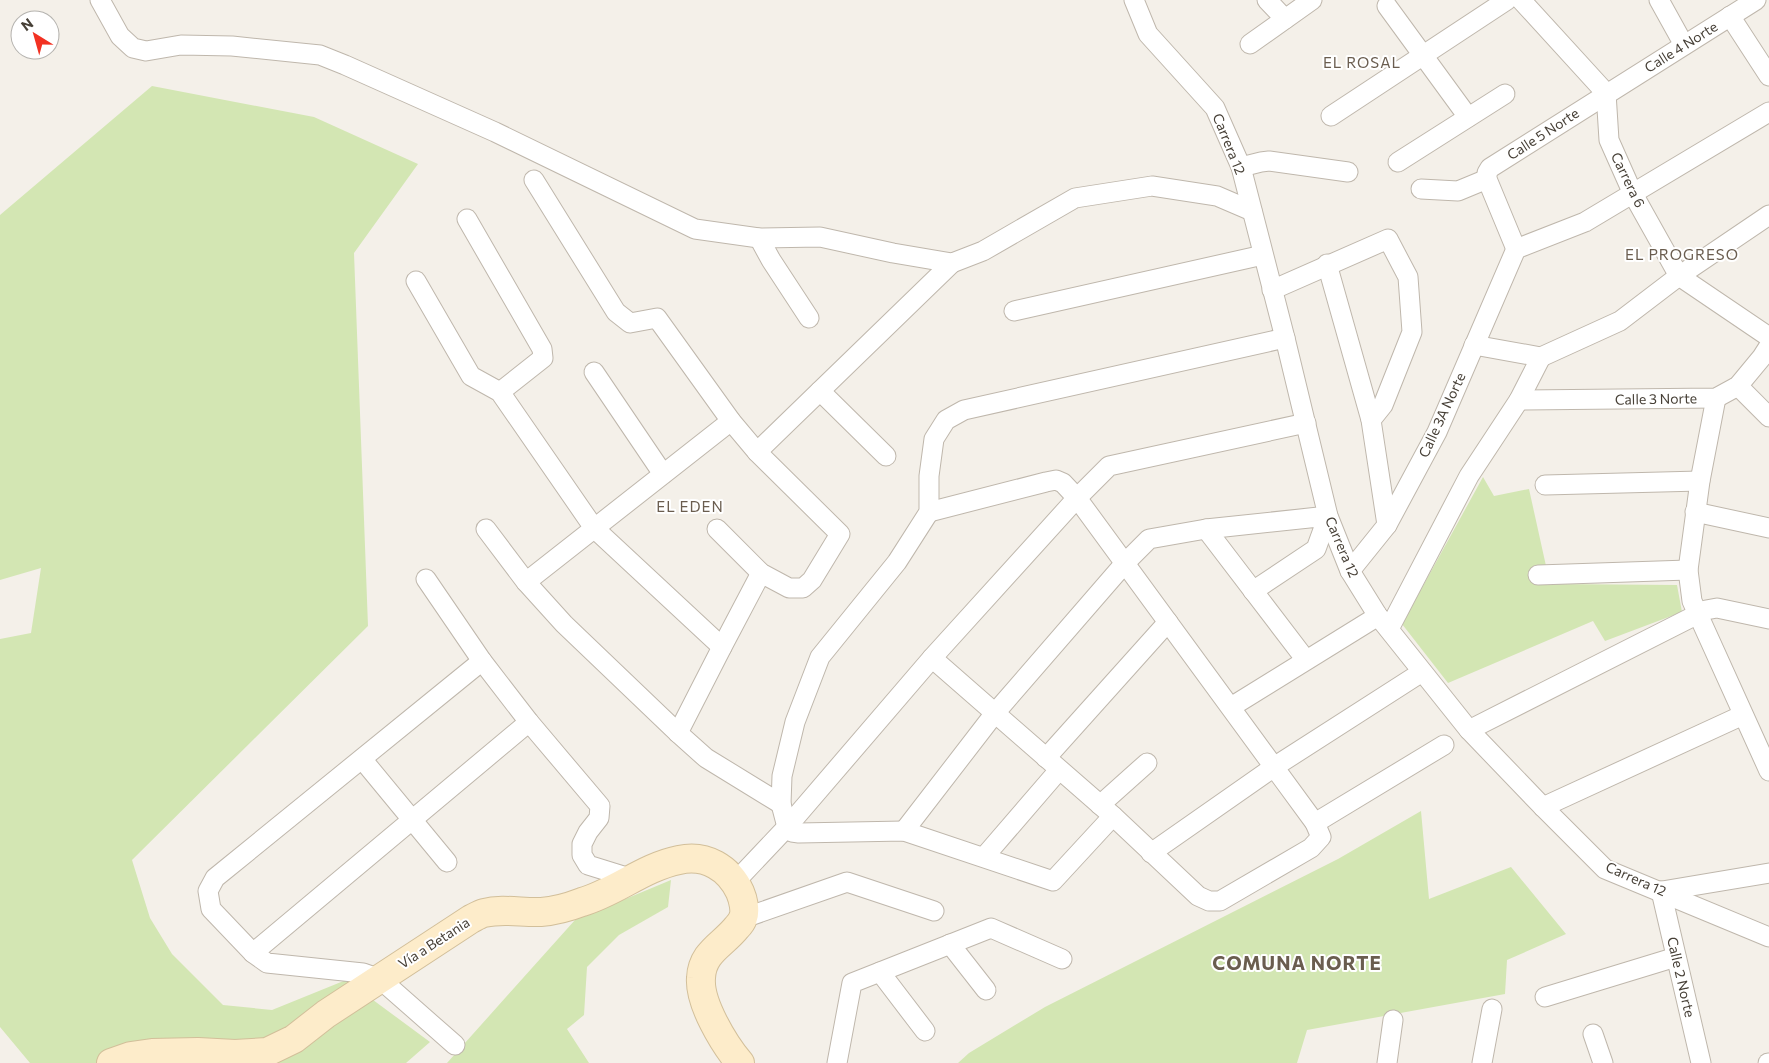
<svg xmlns="http://www.w3.org/2000/svg" width="1769" height="1063" viewBox="0 0 1769 1063" font-family="Commissioner,sans-serif">
<style>
.green{fill:#d3e6b3}
.lines{fill:none;stroke-linecap:round;stroke-linejoin:round}
.street-casing{stroke:#bfb7ac;stroke-width:21}
.secondary-casing{stroke:#d2bf9a;stroke-width:30}
.street{stroke:#fff;stroke-width:19}
.secondary{stroke:#fdecca;stroke-width:28}
.labels{text-anchor:middle;stroke-width:4;stroke-linejoin:round;paint-order:stroke}
.street-label{font-size:14px;fill:#474037;stroke:#fff}
.neighbourhood-label{font-size:15px;letter-spacing:1px;fill:#6a5d4f;stroke:#fff}
.district-label{font-size:19px;font-weight:bold;letter-spacing:1px;fill:#6a5d4f;stroke:#fff}
</style>
<rect width="100%" height="100%" fill="#f4f0e9"/>
<g class="green">
<polygon points="152,86 314,117 418,164 354,253 368,626 132,860 150,918 172,954 223,1005 272,1010 346,980 430,1042 406,1063 30,1063 0,1027 0,639 31,633 41,568 0,580 0,215"/>
<polygon points="1483,477 1494,496 1529,489 1550,584 1677,585 1682,612 1605,641 1593,621 1448,683 1402,624"/>
<polygon points="1421,811 1429,899 1511,867 1566,934 1507,960 1505,994 1307,1030 1297,1063 958,1063 969,1053 1045,1007 1338,859"/>
<polygon points="671,880 668,907 619,935 587,967 584,1015 567,1029 589,1063 447,1063 575,920"/>
</g>
<g class="lines">
<defs>
<g id="street">
<polyline points="100,0 120,36 133,48 146,51 181,45 232,46 320,55 345,65 495,132 695,229 759,238 820,237 893,253 952,263 983,251 1075,198 1152,186 1217,196 1252,211"/>
<polyline points="1134,0 1148,34 1215,108 1241,167 1285,338 1328,516 1350,571 1378,616 1469,730 1543,807 1605,869 1769,937"/>
<polyline points="1267,0 1285,19"/>
<polyline points="1521,0 1606,93 1609,140 1633,194 1679,276 1769,337"/>
<polyline points="1659,0 1684,45"/>
<polyline points="1387,6 1468,117"/>
<polyline points="1730,16 1769,76"/>
<polyline points="1250,44 1312,0"/>
<polyline points="1331,116 1507,0"/>
<polyline points="1398,162 1505,94"/>
<polyline points="1241,167 1261,162 1269,161 1348,172"/>
<polyline points="534,180 616,312 630,323 657,318 731,421 757,452 840,534 812,580 803,588 789,588 761,573 717,529"/>
<polyline points="1421,189 1458,191 1487,179"/>
<polyline points="467,219 542,349 543,358 500,392"/>
<polyline points="759,238 771,260 809,318"/>
<polyline points="1516,249 1487,179 1487,173 1490,168 1756,0"/>
<polyline points="1516,249 1585,222 1769,112"/>
<polyline points="1327,264 1371,420 1387,525"/>
<polyline points="416,281 471,376 500,392 594,528 722,647"/>
<polyline points="1272,290 1388,239 1408,277 1412,332 1383,405 1371,420"/>
<polyline points="1014,311 1263,255"/>
<polyline points="1474,345 1541,357 1620,321 1679,276 1769,215"/>
<polyline points="594,372 663,474"/>
<polyline points="1738,386 1769,417"/>
<polyline points="820,391 886,456"/>
<polyline points="1716,398 1700,481 1688,570 1692,601 1769,771"/>
<polyline points="1519,400 1716,398 1738,386 1762,357 1769,346"/>
<polyline points="757,452 952,263"/>
<polyline points="1545,485 1700,481"/>
<polyline points="929,512 1046,482 1056,480 1063,483 1077,498 1315,823 1321,837 1311,848 1220,901 1209,901 1198,896 1113,816 932,658"/>
<polyline points="1695,512 1769,528"/>
<polyline points="486,529 526,582 564,624 678,733 706,758 781,804"/>
<polyline points="1206,529 1306,660"/>
<polyline points="1350,571 1387,525 1437,432 1516,249"/>
<polyline points="1538,575 1688,570"/>
<polyline points="426,579 482,661 529,722 600,806 599,818 588,832 582,844 582,855 588,865 633,879"/>
<polyline points="526,582 731,421"/>
<polyline points="1389,629 1469,476 1519,400 1541,357"/>
<polyline points="1231,707 1378,616"/>
<polyline points="1469,730 1706,610 1717,608 1769,619"/>
<polyline points="678,733 722,647 761,573"/>
<polyline points="1046,758 1168,622"/>
<polyline points="362,759 447,862"/>
<polyline points="1100,805 1147,763"/>
<polyline points="1543,807 1743,715"/>
<polyline points="1113,816 1053,881 904,831 799,833 792,832 787,827 781,804 782,776 795,722 820,657 897,562 929,512 929,476 934,439 946,420 964,410 1285,338"/>
<polyline points="1315,823 1444,745"/>
<polyline points="904,831 995,713 1125,563 1149,539 1206,529 1328,516 1316,549 1253,591"/>
<polyline points="1151,853 1274,767 1422,672"/>
<polyline points="984,857 1059,770"/>
<polyline points="735,882 787,827 932,658 1077,498 1109,466 1306,423"/>
<polyline points="1661,891 1701,1063"/>
<polyline points="1662,891 1769,873"/>
<polyline points="744,918 847,882 934,911"/>
<polyline points="950,944 986,990"/>
<polyline points="253,953 529,722"/>
<polyline points="880,972 925,1031"/>
<polyline points="1545,997 1676,957"/>
<polyline points="1593,1034 1603,1063"/>
<polyline points="455,1045 380,979 363,973 267,963 253,953 211,909 208,891 215,878 482,661"/>
<polyline points="837,1063 852,983 991,928 1062,959"/>
<polyline points="1387,1063 1393,1020"/>
<polyline points="1482,1063 1492,1009"/>
<polyline points="1768,1063 1769,1063"/>
</g>
<path id="secondary" d="M111,1063l20,-7 21,-3 46,-1 37,2 32,-2 27,-13 32,-25 145,-95c4,-2 9,-5 13,-6 19,-5 39,0 57,-1 14,-1 28,-5 41,-10 34,-10 62,-35 97,-42 27,-6 50,8 61,32 3,7 6,19 3,26 -1,3 -4,7 -6,9 -14,18 -35,25 -36,51 -2,25 23,66 39,85"/>
</defs>
<use href="#street" class="street-casing"/>
<use href="#secondary" class="secondary-casing"/>
<use href="#street" class="street"/>
<use href="#secondary" class="secondary"/>
</g>
<g class="labels">
<g class="street-label">
<text transform="translate(1681 47) rotate(-32)" y="5">Calle 4 Norte</text>
<text transform="translate(1543 134) rotate(-33)" y="5">Calle 5 Norte</text>
<text transform="translate(1229 144) rotate(68)" y="5">Carrera 12</text>
<text transform="translate(1628 180) rotate(64)" y="5">Carrera 6</text>
<text transform="translate(1656 399) rotate(-1)" y="5">Calle 3 Norte</text>
<text transform="translate(1442 415) rotate(-65)" y="5">Calle 3A Norte</text>
<text transform="translate(1342 547) rotate(67)" y="5">Carrera 12</text>
<text transform="translate(1636 879) rotate(24)" y="5">Carrera 12</text>
<text transform="translate(434 943) rotate(-33)" y="5">Vía a Betania</text>
<text transform="translate(1681 977) rotate(77)" y="5">Calle 2 Norte</text>
</g>
<g class="neighbourhood-label">
<text x="1362" y="68">EL ROSAL</text>
<text x="1682" y="260">EL PROGRESO</text>
<text x="690" y="512">EL EDEN</text>
</g>
<g class="district-label">
<text x="1297" y="970">COMUNA NORTE</text>
</g>
</g>
<g transform="translate(35 35) rotate(323)"><circle r="24" fill="#ffffff" stroke="#b5b3af"/>
<path d="M0-4L9 19L0 12L-9 19Z" fill="#f23122"/>
<text y="-8" font-size="14" font-weight="bold" text-anchor="middle" fill="#474037">N</text>
</g>
</svg>
